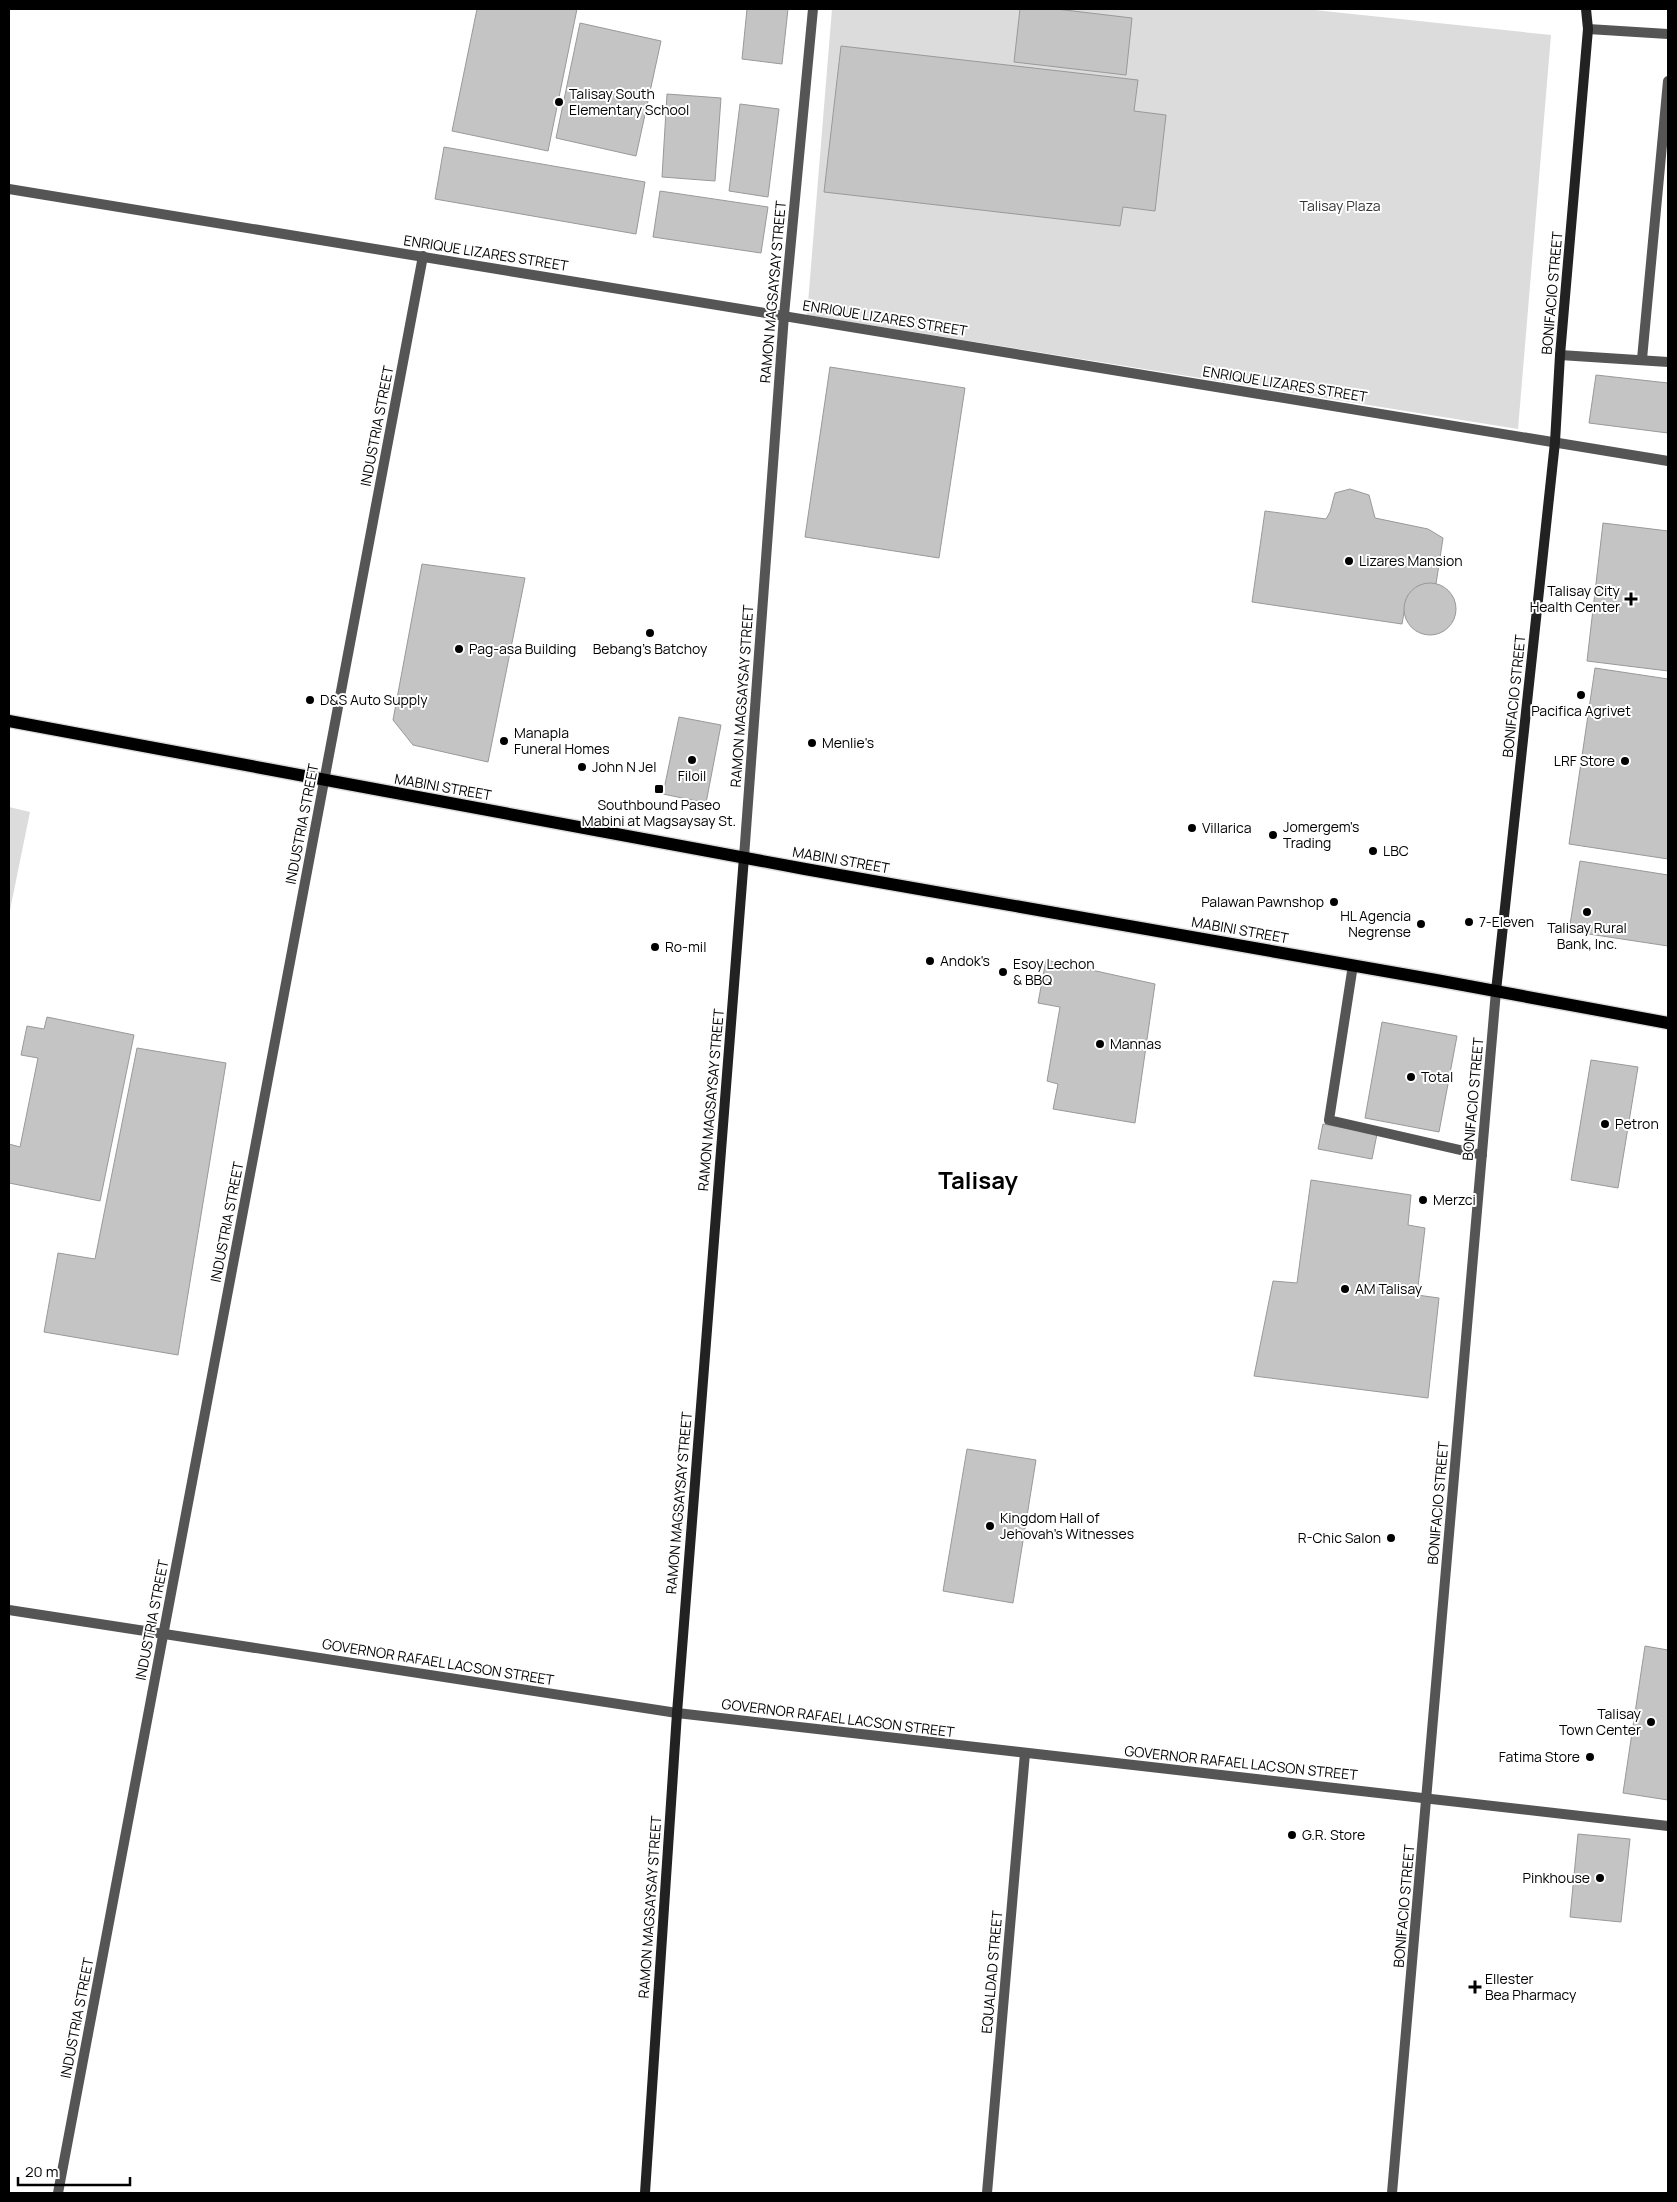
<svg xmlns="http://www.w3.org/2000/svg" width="1677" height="2202" viewBox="0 0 1677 2202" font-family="Manrope,sans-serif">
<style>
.green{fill:#dcdcdc}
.building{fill:#c4c4c4;stroke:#999}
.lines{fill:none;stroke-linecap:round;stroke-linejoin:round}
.primary-casing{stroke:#dbdbdb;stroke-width:15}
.lane{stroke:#555;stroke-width:10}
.street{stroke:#555;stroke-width:10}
.secondary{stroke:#222;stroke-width:10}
.primary{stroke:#000;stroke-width:12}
.poi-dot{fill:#000;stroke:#fff;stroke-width:2}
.labels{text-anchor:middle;stroke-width:4;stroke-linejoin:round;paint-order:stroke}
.poi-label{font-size:14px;fill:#000;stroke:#fff;text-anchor:start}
.park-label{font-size:14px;fill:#333;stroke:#fff}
.street-label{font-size:14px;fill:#000;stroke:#fff}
.town-label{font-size:24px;font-weight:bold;fill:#000;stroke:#fff}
</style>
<rect width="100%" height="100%" fill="#fff"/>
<g class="green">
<polygon points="832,9 1305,9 1551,35 1518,429 807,315"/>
<polygon points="9,807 30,812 9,915"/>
</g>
<g class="building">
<polygon points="477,9 577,9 548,151 452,131"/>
<polygon points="747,9 788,9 782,64 742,59"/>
<polygon points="1020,9 1056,9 1132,18 1126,75 1014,62"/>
<polygon points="580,23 661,41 636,156 556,138"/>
<polygon points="841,46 1138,80 1134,111 1166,115 1155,211 1123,207 1120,226 824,192"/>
<polygon points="667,94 721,98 715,181 662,177"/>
<polygon points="740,104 779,109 768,197 729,191"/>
<polygon points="444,147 645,182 636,234 435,199"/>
<polygon points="660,191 768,207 761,253 653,237"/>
<polygon points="830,367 965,388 939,558 805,537"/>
<polygon points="1596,375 1668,383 1668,433 1589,423"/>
<polygon points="1350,489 1369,495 1375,518 1428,529 1443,538 1436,584 1418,586 1409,594 1406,601 1402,624 1252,602 1265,511 1326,519 1330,512 1335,493"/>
<polygon points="1603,523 1668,531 1668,671 1587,661"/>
<polygon points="422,564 525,578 488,762 413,745 393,720"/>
<circle cx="1430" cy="609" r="26"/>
<polygon points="1595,668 1668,679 1668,859 1569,844"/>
<polygon points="679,717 721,725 706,803 663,794"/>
<polygon points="1580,861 1668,875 1668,946 1569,931"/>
<polygon points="1046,960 1155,984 1135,1123 1053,1109 1058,1084 1047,1081 1060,1007 1038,1003"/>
<polygon points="47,1017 134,1035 100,1201 9,1183 9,1144 20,1147 38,1058 21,1055 27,1026 44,1029"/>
<polygon points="1382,1022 1457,1036 1439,1132 1365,1118"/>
<polygon points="137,1048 226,1063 178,1355 44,1332 58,1253 95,1259"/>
<polygon points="1591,1060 1638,1067 1618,1188 1571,1180"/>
<polygon points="1323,1124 1377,1134 1372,1159 1318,1149"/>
<polygon points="1311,1180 1411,1195 1408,1225 1425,1228 1417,1295 1439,1298 1428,1398 1254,1376 1273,1281 1297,1283"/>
<polygon points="967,1449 1036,1460 1013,1603 943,1591"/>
<polygon points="1645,1646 1668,1650 1668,1800 1623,1793"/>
<polygon points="1578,1834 1630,1839 1621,1922 1570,1917"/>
</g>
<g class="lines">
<defs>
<polyline id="primary" points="9,721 805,869 1436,980 1668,1023"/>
</defs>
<use href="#primary" class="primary-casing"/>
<g class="lane">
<polyline points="1588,29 1668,34"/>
<polyline points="1560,355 1668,362"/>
<polyline points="1642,359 1668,81"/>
<polyline points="1353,965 1329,1120 1482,1155"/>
</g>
<g class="street">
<polyline points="9,189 1668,461"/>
<polyline points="744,857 784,315 813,9"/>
<polyline points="9,1610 677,1713 1668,1826"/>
<polyline points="58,2193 423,256"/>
<polyline points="987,2193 1025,1753"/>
<polyline points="1392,2193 1496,991"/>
</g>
<g class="secondary">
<polyline points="1496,991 1555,442 1560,355 1588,29 1586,9"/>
<polyline points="645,2193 677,1713 744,857"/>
</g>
<use href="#primary" class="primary"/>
</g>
<g class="poi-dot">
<circle cx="559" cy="102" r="5"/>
<circle cx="1349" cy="561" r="5"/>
<path d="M1628.5 591.5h5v5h5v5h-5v5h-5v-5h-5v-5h5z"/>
<circle cx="650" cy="633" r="5"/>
<circle cx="459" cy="649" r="5"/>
<circle cx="1581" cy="695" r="5"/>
<circle cx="310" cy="700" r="5"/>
<circle cx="504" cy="741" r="5"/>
<circle cx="812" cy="743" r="5"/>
<circle cx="692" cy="760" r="5"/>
<circle cx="1625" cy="761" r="5"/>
<circle cx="582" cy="767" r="5"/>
<rect x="654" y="784" width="10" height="10" rx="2.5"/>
<circle cx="1192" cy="828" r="5"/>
<circle cx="1273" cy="835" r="5"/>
<circle cx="1373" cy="851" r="5"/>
<circle cx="1334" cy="902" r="5"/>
<circle cx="1587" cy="912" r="5"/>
<circle cx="1469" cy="922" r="5"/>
<circle cx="1421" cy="924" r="5"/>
<circle cx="655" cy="947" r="5"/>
<circle cx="930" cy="961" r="5"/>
<circle cx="1003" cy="972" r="5"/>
<circle cx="1100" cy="1044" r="5"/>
<circle cx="1411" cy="1077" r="5"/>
<circle cx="1605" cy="1124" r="5"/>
<circle cx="1423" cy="1200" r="5"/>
<circle cx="1345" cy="1289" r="5"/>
<circle cx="990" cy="1526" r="5"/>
<circle cx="1391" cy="1538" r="5"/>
<circle cx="1651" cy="1722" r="5"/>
<circle cx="1590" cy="1757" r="5"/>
<circle cx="1292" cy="1835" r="5"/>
<circle cx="1600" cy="1878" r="5"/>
<path d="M1472.5 1979.5h5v5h5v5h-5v5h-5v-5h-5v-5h5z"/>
</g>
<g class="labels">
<g class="poi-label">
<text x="569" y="99">Talisay South<tspan x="569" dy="16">Elementary School</tspan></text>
<text x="1359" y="566">Lizares Mansion</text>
<text x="1620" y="596" text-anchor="end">Talisay City<tspan x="1620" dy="16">Health Center</tspan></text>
<text x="469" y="654">Pag-asa Building</text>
<text x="650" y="654" text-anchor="middle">Bebang's Batchoy</text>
<text x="320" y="705">D&amp;S Auto Supply</text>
<text x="1581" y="716" text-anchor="middle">Pacifica Agrivet</text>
<text x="514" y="738">Manapla<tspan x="514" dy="16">Funeral Homes</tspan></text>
<text x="822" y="748">Menlie's</text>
<text x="1615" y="766" text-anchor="end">LRF Store</text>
<text x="592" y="772">John N Jel</text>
<text x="692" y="781" text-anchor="middle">Filoil</text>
<text x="659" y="810" text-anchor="middle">Southbound Paseo<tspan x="659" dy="16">Mabini at Magsaysay St.</tspan></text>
<text x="1283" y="832">Jomergem's<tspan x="1283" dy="16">Trading</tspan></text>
<text x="1202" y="833">Villarica</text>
<text x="1383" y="856">LBC</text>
<text x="1324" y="907" text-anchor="end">Palawan Pawnshop</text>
<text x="1411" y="921" text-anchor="end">HL Agencia<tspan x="1411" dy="16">Negrense</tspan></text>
<text x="1479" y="927">7-Eleven</text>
<text x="1587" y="933" text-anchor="middle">Talisay Rural<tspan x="1587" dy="16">Bank, Inc.</tspan></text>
<text x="665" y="952">Ro-mil</text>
<text x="940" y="966">Andok's</text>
<text x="1013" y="969">Esoy Lechon<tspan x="1013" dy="16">&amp; BBQ</tspan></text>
<text x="1110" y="1049">Mannas</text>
<text x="1421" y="1082">Total</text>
<text x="1615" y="1129">Petron</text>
<text x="1433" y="1205">Merzci</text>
<text x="1355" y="1294">AM Talisay</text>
<text x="1000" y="1523">Kingdom Hall of<tspan x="1000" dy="16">Jehovah's Witnesses</tspan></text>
<text x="1381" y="1543" text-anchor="end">R-Chic Salon</text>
<text x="1641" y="1719" text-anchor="end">Talisay<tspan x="1641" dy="16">Town Center</tspan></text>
<text x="1580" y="1762" text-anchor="end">Fatima Store</text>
<text x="1302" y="1840">G.R. Store</text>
<text x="1590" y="1883" text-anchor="end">Pinkhouse</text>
<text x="1485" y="1984">Ellester<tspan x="1485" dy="16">Bea Pharmacy</tspan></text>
</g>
<g class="park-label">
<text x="1340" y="211">Talisay Plaza</text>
</g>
<g class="street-label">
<text transform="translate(486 253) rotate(9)" y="5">ENRIQUE LIZARES STREET</text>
<text transform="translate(773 292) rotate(-85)" y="5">RAMON MAGSAYSAY STREET</text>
<text transform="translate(1552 293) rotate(-85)" y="5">BONIFACIO STREET</text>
<text transform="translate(885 318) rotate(9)" y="5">ENRIQUE LIZARES STREET</text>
<text transform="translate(1285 384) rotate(9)" y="5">ENRIQUE LIZARES STREET</text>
<text transform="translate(377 426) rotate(-79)" y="5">INDUSTRIA STREET</text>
<text transform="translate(742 696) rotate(-86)" y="5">RAMON MAGSAYSAY STREET</text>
<text transform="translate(1514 696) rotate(-84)" y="5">BONIFACIO STREET</text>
<text transform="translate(443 787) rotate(10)" y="5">MABINI STREET</text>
<text transform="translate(302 824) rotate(-79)" y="5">INDUSTRIA STREET</text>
<text transform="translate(841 860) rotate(10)" y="5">MABINI STREET</text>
<text transform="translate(1240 930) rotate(10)" y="5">MABINI STREET</text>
<text transform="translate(1473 1099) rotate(-85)" y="5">BONIFACIO STREET</text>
<text transform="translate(711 1100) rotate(-85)" y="5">RAMON MAGSAYSAY STREET</text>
<text transform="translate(227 1222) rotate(-79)" y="5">INDUSTRIA STREET</text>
<text transform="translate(679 1503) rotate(-85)" y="5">RAMON MAGSAYSAY STREET</text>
<text transform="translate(1438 1503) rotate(-85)" y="5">BONIFACIO STREET</text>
<text transform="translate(152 1620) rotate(-79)" y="5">INDUSTRIA STREET</text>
<text transform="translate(438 1662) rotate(9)" y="5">GOVERNOR RAFAEL LACSON STREET</text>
<text transform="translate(838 1718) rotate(7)" y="5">GOVERNOR RAFAEL LACSON STREET</text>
<text transform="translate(1241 1763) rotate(6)" y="5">GOVERNOR RAFAEL LACSON STREET</text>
<text transform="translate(1404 1906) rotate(-85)" y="5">BONIFACIO STREET</text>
<text transform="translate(650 1907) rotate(-86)" y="5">RAMON MAGSAYSAY STREET</text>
<text transform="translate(992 1972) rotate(-85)" y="5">EQUALDAD STREET</text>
<text transform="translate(77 2018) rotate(-79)" y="5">INDUSTRIA STREET</text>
</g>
<g class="town-label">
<text x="978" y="1189">Talisay</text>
</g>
</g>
<rect width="1677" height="2202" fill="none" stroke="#000000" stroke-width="20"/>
<path d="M18 2177v8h112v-8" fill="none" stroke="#000000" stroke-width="2.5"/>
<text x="25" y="2177" font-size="15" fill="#000000" stroke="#ffffff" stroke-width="4" paint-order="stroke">20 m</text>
</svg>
